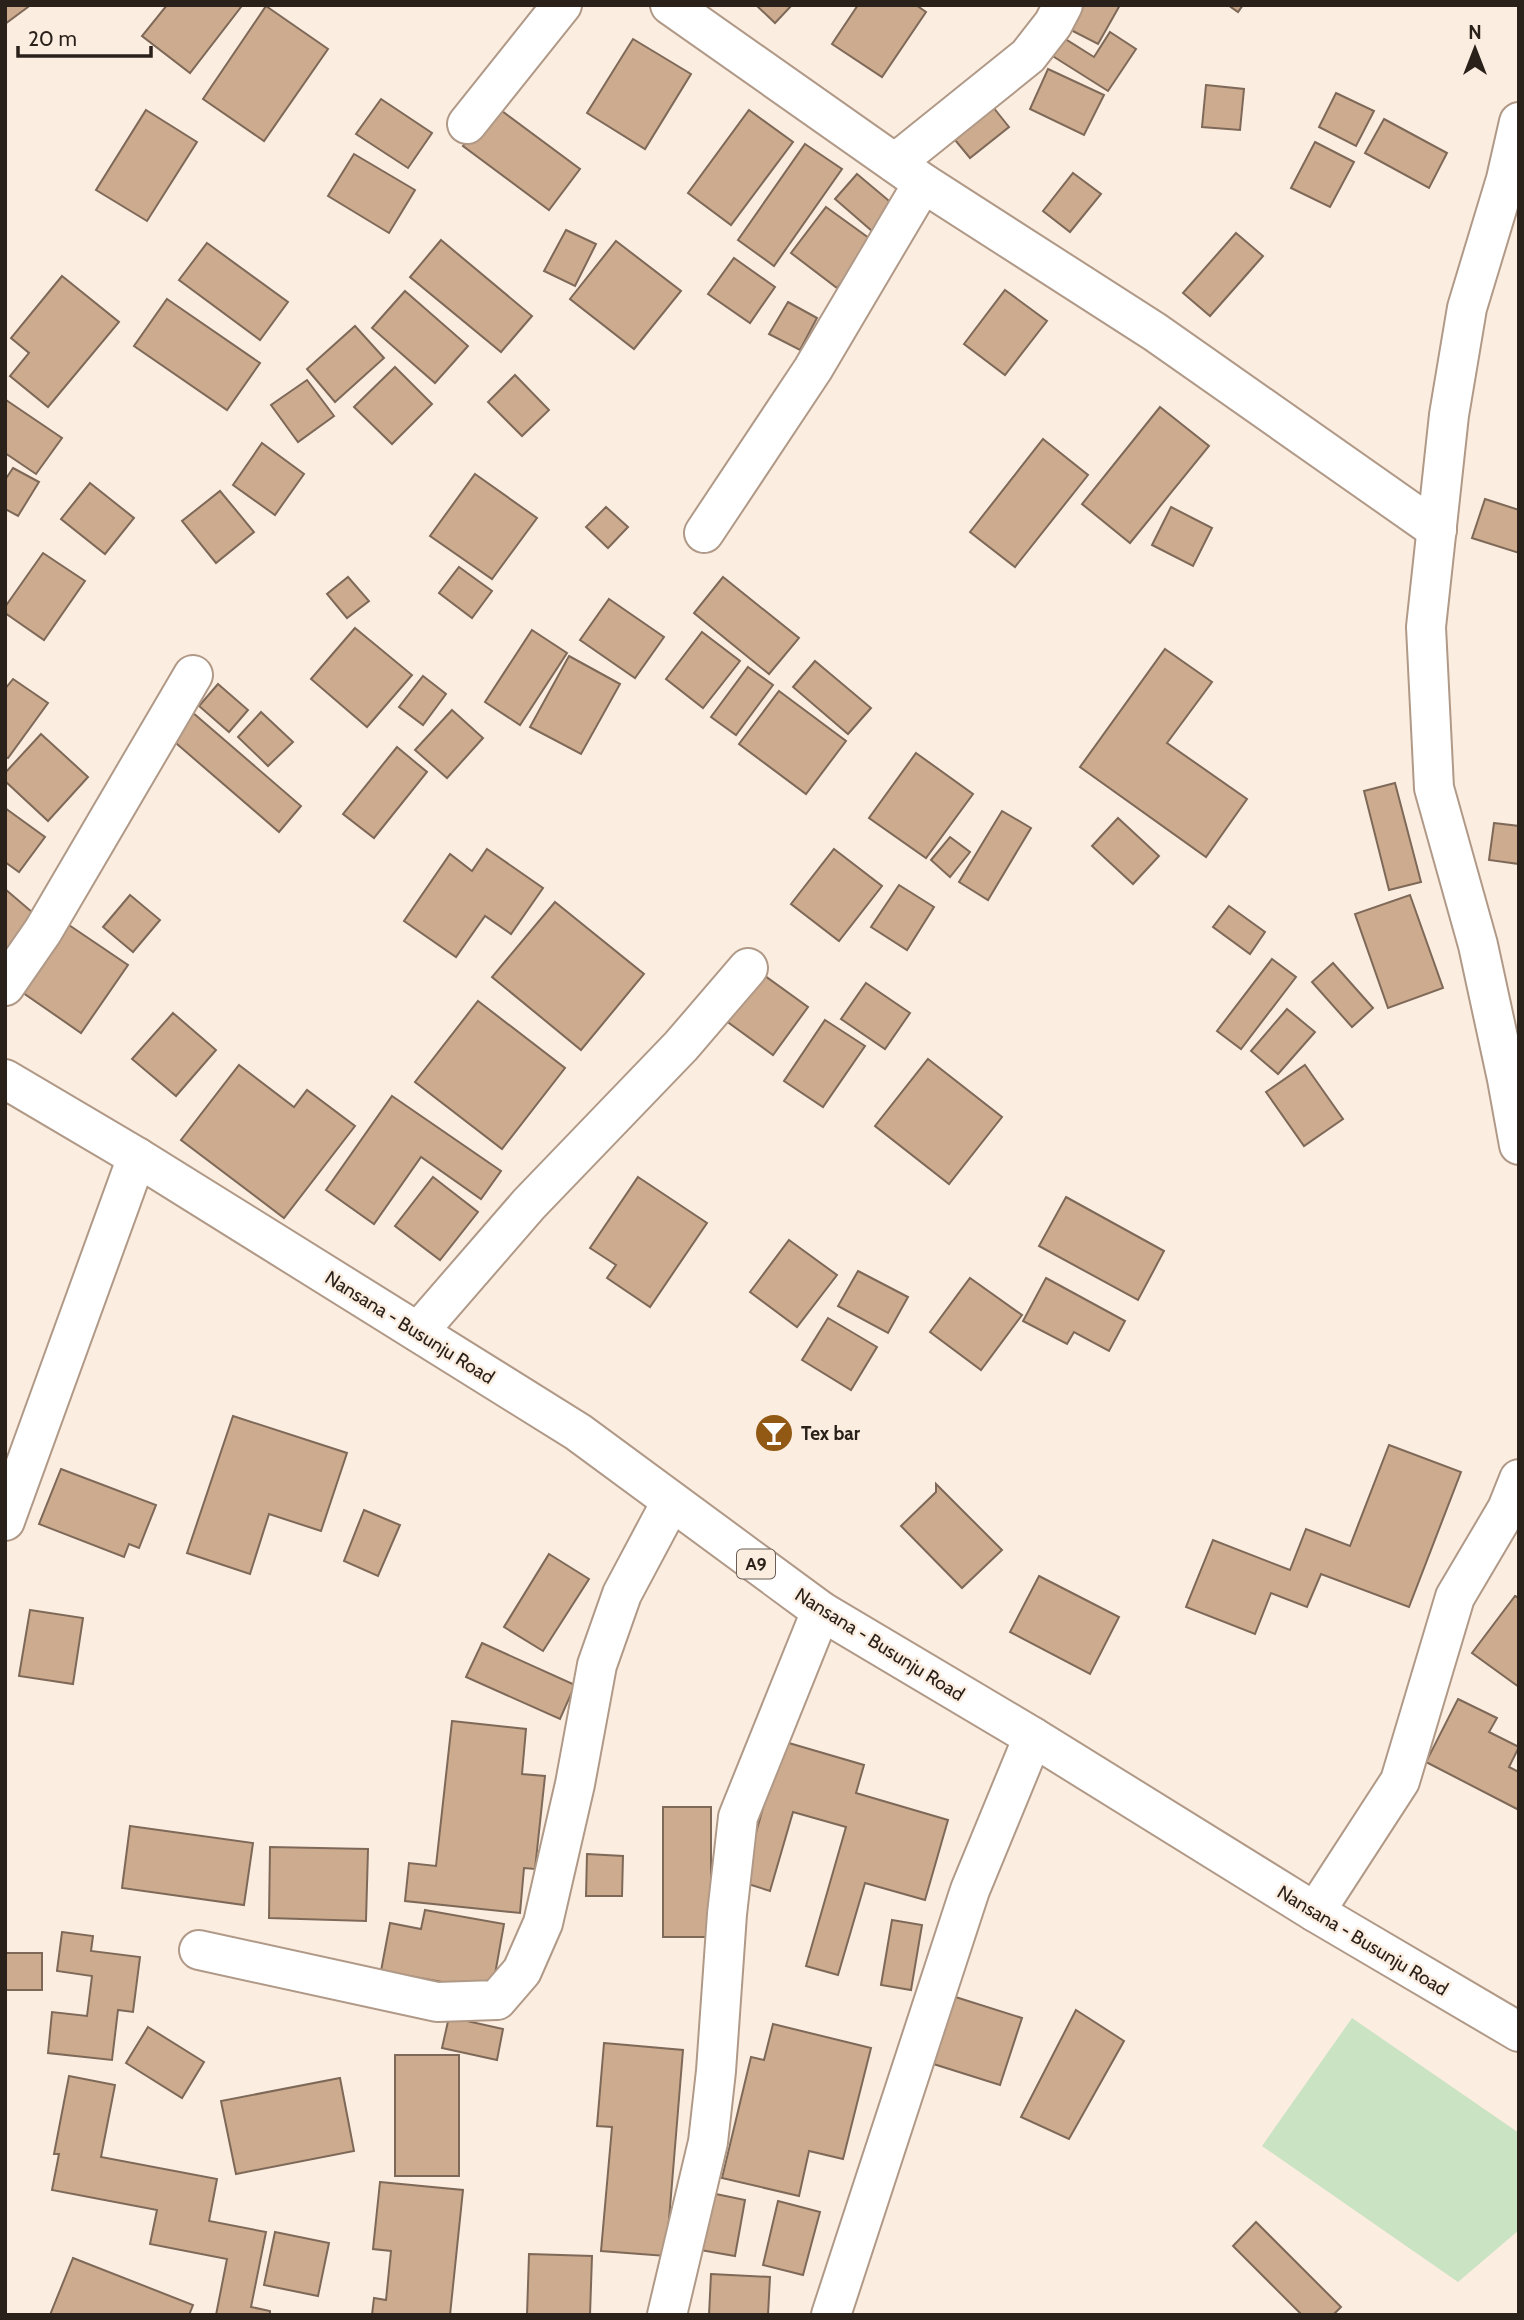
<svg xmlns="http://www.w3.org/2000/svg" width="1524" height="2320" viewBox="0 0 1524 2320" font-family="Cabin,sans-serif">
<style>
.green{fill:#c9e3c3}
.building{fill:#cdab8f;stroke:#7e6958;stroke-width:2}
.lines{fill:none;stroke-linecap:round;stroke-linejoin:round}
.minor-casing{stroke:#b09987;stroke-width:42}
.primary-casing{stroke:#b09987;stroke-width:42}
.minor{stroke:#fff;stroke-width:38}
.primary{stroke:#fff;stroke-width:38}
.labels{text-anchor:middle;stroke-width:5;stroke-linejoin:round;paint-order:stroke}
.shield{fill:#fcede1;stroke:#695f56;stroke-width:2}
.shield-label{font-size:18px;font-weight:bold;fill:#2a221a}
.street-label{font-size:19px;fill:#2a221a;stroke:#fcede1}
.poi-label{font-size:19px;font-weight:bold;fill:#2a221a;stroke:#fcede1;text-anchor:start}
</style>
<rect width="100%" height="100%" fill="#fcede1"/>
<polygon class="green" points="1352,2018 1519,2133 1519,2230 1458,2282 1262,2146"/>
<g class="building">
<polygon points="5,5 27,5 28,7 5,24"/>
<polygon points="167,5 238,5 241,7 190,73 142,36"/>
<polygon points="756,5 792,5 775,23"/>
<polygon points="858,5 916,5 926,12 882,77 832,44"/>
<polygon points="1082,5 1120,5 1098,44 1069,29"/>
<polygon points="1228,5 1243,5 1238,12"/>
<polygon points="266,6 328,49 264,141 203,99"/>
<polygon points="1110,32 1136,49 1108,91 1051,55 1062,37 1094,57"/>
<polygon points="633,39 691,74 645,149 587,113"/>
<polygon points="1048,69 1104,95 1084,135 1030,109"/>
<polygon points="1206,85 1244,89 1240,130 1202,127"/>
<polygon points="1336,93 1374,111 1356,146 1319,127"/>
<polygon points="985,97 1009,127 970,158 945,128"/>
<polygon points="381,99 432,133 408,168 356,134"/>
<polygon points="494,105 580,169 549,210 463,146"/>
<polygon points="146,110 197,142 147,221 96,190"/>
<polygon points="749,110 793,142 731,225 688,193"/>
<polygon points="1384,119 1447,153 1429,188 1365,153"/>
<polygon points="1315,142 1354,162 1330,207 1291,188"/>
<polygon points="805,144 842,169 774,266 738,240"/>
<polygon points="354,154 415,190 389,233 328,196"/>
<polygon points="1073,173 1101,194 1070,232 1043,211"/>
<polygon points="857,174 894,205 872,231 835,199"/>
<polygon points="826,207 873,241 837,288 791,253"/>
<polygon points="566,230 596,244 575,286 544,271"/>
<polygon points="1236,233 1263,256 1210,316 1183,293"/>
<polygon points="441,240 532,316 501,352 410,277"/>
<polygon points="616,241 681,291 634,349 570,299"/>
<polygon points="207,243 288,302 260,340 179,280"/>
<polygon points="734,258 775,287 750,323 708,294"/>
<polygon points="62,276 119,322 48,407 10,376 29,353 11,338"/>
<polygon points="1005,290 1047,321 1005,375 964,344"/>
<polygon points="405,291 468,346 435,383 372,328"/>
<polygon points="167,299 260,363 227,410 134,346"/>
<polygon points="788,302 817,318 800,350 769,334"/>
<polygon points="355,326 384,358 335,402 307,369"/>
<polygon points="395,367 432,404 392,444 354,407"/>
<polygon points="515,375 549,410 522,436 488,402"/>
<polygon points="307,380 334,416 298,442 271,405"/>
<polygon points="6,400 62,438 36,474 5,453"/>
<polygon points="1160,407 1209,446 1130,543 1082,504"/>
<polygon points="1043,439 1088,475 1015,567 970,532"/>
<polygon points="262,443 304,474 275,515 233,485"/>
<polygon points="13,468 39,482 18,516 5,509 5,480"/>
<polygon points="475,474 537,518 492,579 430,536"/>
<polygon points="90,483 134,518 105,554 61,519"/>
<polygon points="220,491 254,532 216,563 182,521"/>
<polygon points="1485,499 1519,510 1519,553 1472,538"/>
<polygon points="606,507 628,527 608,548 586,527"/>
<polygon points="1171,507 1212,528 1193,566 1152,545"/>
<polygon points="43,553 85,581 44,640 5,613 5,607"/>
<polygon points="459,567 492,591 472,618 439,593"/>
<polygon points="348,577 369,601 347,618 327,594"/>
<polygon points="723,577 799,638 769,674 694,613"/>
<polygon points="609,599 664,637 635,678 580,640"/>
<polygon points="355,628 412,675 367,727 311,679"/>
<polygon points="532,630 567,653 520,725 485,702"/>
<polygon points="702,632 740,661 703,708 666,679"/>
<polygon points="1165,649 1212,682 1167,743 1247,799 1206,857 1080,767"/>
<polygon points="569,656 620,684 581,754 530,727"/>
<polygon points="815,661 871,708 848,734 793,687"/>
<polygon points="748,667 773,685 736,735 711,717"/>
<polygon points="423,676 446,694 423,725 399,707"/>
<polygon points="13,679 48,703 8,758 5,757 5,689"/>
<polygon points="218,684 248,710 229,732 199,706"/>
<polygon points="779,691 846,741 806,794 739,744"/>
<polygon points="452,710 483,738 447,778 415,750"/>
<polygon points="192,712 301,806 279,832 170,738"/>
<polygon points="261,712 293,742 268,766 238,737"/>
<polygon points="41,734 88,777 48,821 5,781 5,773"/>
<polygon points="397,747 427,772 374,838 343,814"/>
<polygon points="916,753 973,794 926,858 869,818"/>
<polygon points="1395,783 1421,882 1389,890 1364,791"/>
<polygon points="5,808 45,837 19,872 5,862"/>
<polygon points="1002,811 1031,828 988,900 959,882"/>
<polygon points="1118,818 1159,856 1133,884 1092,846"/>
<polygon points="1494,823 1519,826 1519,864 1489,860"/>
<polygon points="950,837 970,852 950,877 931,860"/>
<polygon points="487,849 543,888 511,934 485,916 456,957 404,921 450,854 472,871"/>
<polygon points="834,849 882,886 839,941 791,904"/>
<polygon points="899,885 934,907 907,950 871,927"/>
<polygon points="5,889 39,918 5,958"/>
<polygon points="130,895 160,920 133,952 103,927"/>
<polygon points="1410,895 1443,988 1388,1008 1355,914"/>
<polygon points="555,902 644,974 581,1050 492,977"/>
<polygon points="1229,906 1265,932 1250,954 1213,927"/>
<polygon points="63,921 128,965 81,1033 16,988"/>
<polygon points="1272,959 1296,977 1241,1049 1217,1031"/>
<polygon points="1333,963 1373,1008 1352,1027 1312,982"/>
<polygon points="754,968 808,1007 773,1055 718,1015"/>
<polygon points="866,983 910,1013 885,1049 841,1019"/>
<polygon points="478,1001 565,1068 502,1149 415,1082"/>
<polygon points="1287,1009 1315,1032 1278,1074 1251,1051"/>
<polygon points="173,1013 216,1050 176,1096 132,1059"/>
<polygon points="825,1020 865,1046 823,1107 784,1081"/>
<polygon points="928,1059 1002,1117 949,1184 875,1126"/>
<polygon points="239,1065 294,1107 307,1090 355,1126 284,1218 181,1140"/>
<polygon points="1305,1065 1343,1119 1304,1146 1266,1092"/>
<polygon points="392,1096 501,1171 481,1199 421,1157 374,1224 326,1190"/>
<polygon points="433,1177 478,1212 440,1260 395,1226"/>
<polygon points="638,1177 707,1223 650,1307 607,1278 616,1265 590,1248"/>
<polygon points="1066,1197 1164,1251 1138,1300 1039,1246"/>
<polygon points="789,1240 837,1275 797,1327 750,1292"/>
<polygon points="858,1271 908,1297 888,1333 838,1306"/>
<polygon points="970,1278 1022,1315 981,1370 930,1332"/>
<polygon points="1046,1278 1125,1321 1109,1351 1074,1332 1067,1344 1023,1321"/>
<polygon points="828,1318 877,1347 851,1390 802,1360"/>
<polygon points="233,1416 347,1453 321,1531 269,1514 250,1574 187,1553"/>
<polygon points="1389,1445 1461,1472 1409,1607 1321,1574 1307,1607 1271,1593 1255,1634 1186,1607 1213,1540 1290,1570 1306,1529 1350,1546"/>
<polygon points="61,1469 156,1505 139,1548 129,1544 124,1557 39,1524"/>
<polygon points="936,1484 1002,1550 962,1588 901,1526 936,1492"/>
<polygon points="364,1510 400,1525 378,1576 344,1561"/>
<polygon points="549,1554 589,1579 543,1651 504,1627"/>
<polygon points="1039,1576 1119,1617 1090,1674 1010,1632"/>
<polygon points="1515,1596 1519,1598 1519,1687 1472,1653"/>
<polygon points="30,1610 83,1618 73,1684 19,1676"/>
<polygon points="482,1643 575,1685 560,1719 466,1677"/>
<polygon points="1458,1699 1497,1718 1489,1732 1519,1747 1509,1767 1519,1772 1519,1810 1426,1762"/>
<polygon points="452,1721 526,1729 522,1774 545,1776 535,1869 524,1868 520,1913 405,1901 409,1863 436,1866"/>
<polygon points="782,1741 864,1765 856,1793 948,1820 925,1900 865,1883 838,1975 806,1966 846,1827 793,1812 770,1891 742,1882"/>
<rect x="663" y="1807" width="48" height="130"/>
<polygon points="130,1826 253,1843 244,1905 122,1888"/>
<polygon points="270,1847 368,1849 366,1921 269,1918"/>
<polygon points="587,1854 623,1856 622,1896 586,1896"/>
<polygon points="425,1910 504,1924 492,1991 381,1971 390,1923 421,1929"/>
<polygon points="892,1920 922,1925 911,1990 881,1985"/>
<polygon points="62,1932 93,1936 91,1951 140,1957 133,2012 118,2010 112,2060 48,2053 52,2012 87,2016 92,1976 57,1971"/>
<rect x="5" y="1953" width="37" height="37"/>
<polygon points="946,1994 1022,2018 1000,2085 924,2061"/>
<polygon points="1076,2010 1124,2041 1069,2139 1021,2117"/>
<polygon points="449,2017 503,2029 497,2060 442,2048"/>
<polygon points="773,2024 871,2048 843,2159 809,2151 799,2196 722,2178 751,2057 764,2060"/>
<polygon points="148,2027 204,2062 182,2098 126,2063"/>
<polygon points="604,2043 683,2050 666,2256 601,2251 612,2127 597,2126"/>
<rect x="395" y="2055" width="64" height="121"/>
<polygon points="69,2076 115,2085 101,2157 217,2179 209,2221 266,2232 251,2307 270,2311 270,2315 216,2315 227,2259 150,2244 157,2210 52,2190 59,2154 54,2154"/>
<polygon points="340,2078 354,2151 236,2174 221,2101"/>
<polygon points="380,2182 463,2190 450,2315 372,2315 374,2298 386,2300 391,2251 373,2249"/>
<polygon points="711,2193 745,2200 735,2256 700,2250"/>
<polygon points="778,2201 820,2212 803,2275 763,2265"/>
<polygon points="1256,2222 1341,2307 1333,2315 1302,2315 1233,2246"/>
<polygon points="275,2232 329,2243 318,2296 264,2285"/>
<polygon points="529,2254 592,2256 590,2315 527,2315"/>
<polygon points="73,2258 193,2305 189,2315 50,2315"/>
<polygon points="711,2274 770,2277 768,2315 709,2315"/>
</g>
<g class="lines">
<defs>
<g id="minor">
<polyline points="670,5 923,183 1155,332 1437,530"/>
<polyline points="1519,122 1506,179 1467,308 1449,415 1426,627 1434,788 1478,945 1507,1079 1519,1145"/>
<polyline points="467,124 562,5"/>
<polyline points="895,163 1028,56 1053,24 1063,5"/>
<polyline points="704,533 813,369 923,183"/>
<polyline points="5,986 43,931 193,675"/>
<polyline points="418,1332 529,1204 681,1046 748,968"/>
<polyline points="5,1521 137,1157"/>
<polyline points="1315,1912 1400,1781 1455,1597 1507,1509 1519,1479"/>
<polyline points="199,1950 437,2002 497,2000 522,1971 543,1923 575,1784 597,1665 622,1594 671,1502"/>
<polyline points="667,2315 708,2142 716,2071 727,1914 738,1817 821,1611"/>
<polyline points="831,2315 970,1890 1033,1737"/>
</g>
<polyline id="primary" points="5,1079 137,1157 578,1432 821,1611 1033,1737 1315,1912 1519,2032"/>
</defs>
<use href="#minor" class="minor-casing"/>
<use href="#primary" class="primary-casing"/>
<use href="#minor" class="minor"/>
<use href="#primary" class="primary"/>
</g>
<defs>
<symbol id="bar-disc" viewBox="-11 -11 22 22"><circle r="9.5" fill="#925914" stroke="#fcede1"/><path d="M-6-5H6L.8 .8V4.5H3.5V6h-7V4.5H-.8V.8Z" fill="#fff"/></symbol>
</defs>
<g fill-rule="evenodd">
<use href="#bar-disc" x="752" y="1411" width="44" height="44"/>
</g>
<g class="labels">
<rect class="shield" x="737" y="1549.5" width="38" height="29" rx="5"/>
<g class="shield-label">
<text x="756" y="1570">A9</text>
</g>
<g class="street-label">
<text transform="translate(410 1327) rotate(32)" y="7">Nansana - Busunju Road</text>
<text transform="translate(880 1644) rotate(32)" y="7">Nansana - Busunju Road</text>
<text transform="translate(1363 1940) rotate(31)" y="7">Nansana - Busunju Road</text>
</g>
<g class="poi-label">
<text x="801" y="1440">Tex bar</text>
</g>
</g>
<rect width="1524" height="2320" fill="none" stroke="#2a221a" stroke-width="14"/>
<g transform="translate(1475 49)" stroke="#fcede1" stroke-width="5" paint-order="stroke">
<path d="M0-5L12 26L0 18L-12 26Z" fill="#2a221a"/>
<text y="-10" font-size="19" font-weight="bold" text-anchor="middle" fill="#2a221a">N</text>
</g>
<path d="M18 46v10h133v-10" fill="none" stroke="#2a221a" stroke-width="3.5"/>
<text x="28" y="46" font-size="21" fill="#2a221a" stroke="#fcede1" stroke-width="5" paint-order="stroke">20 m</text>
</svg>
